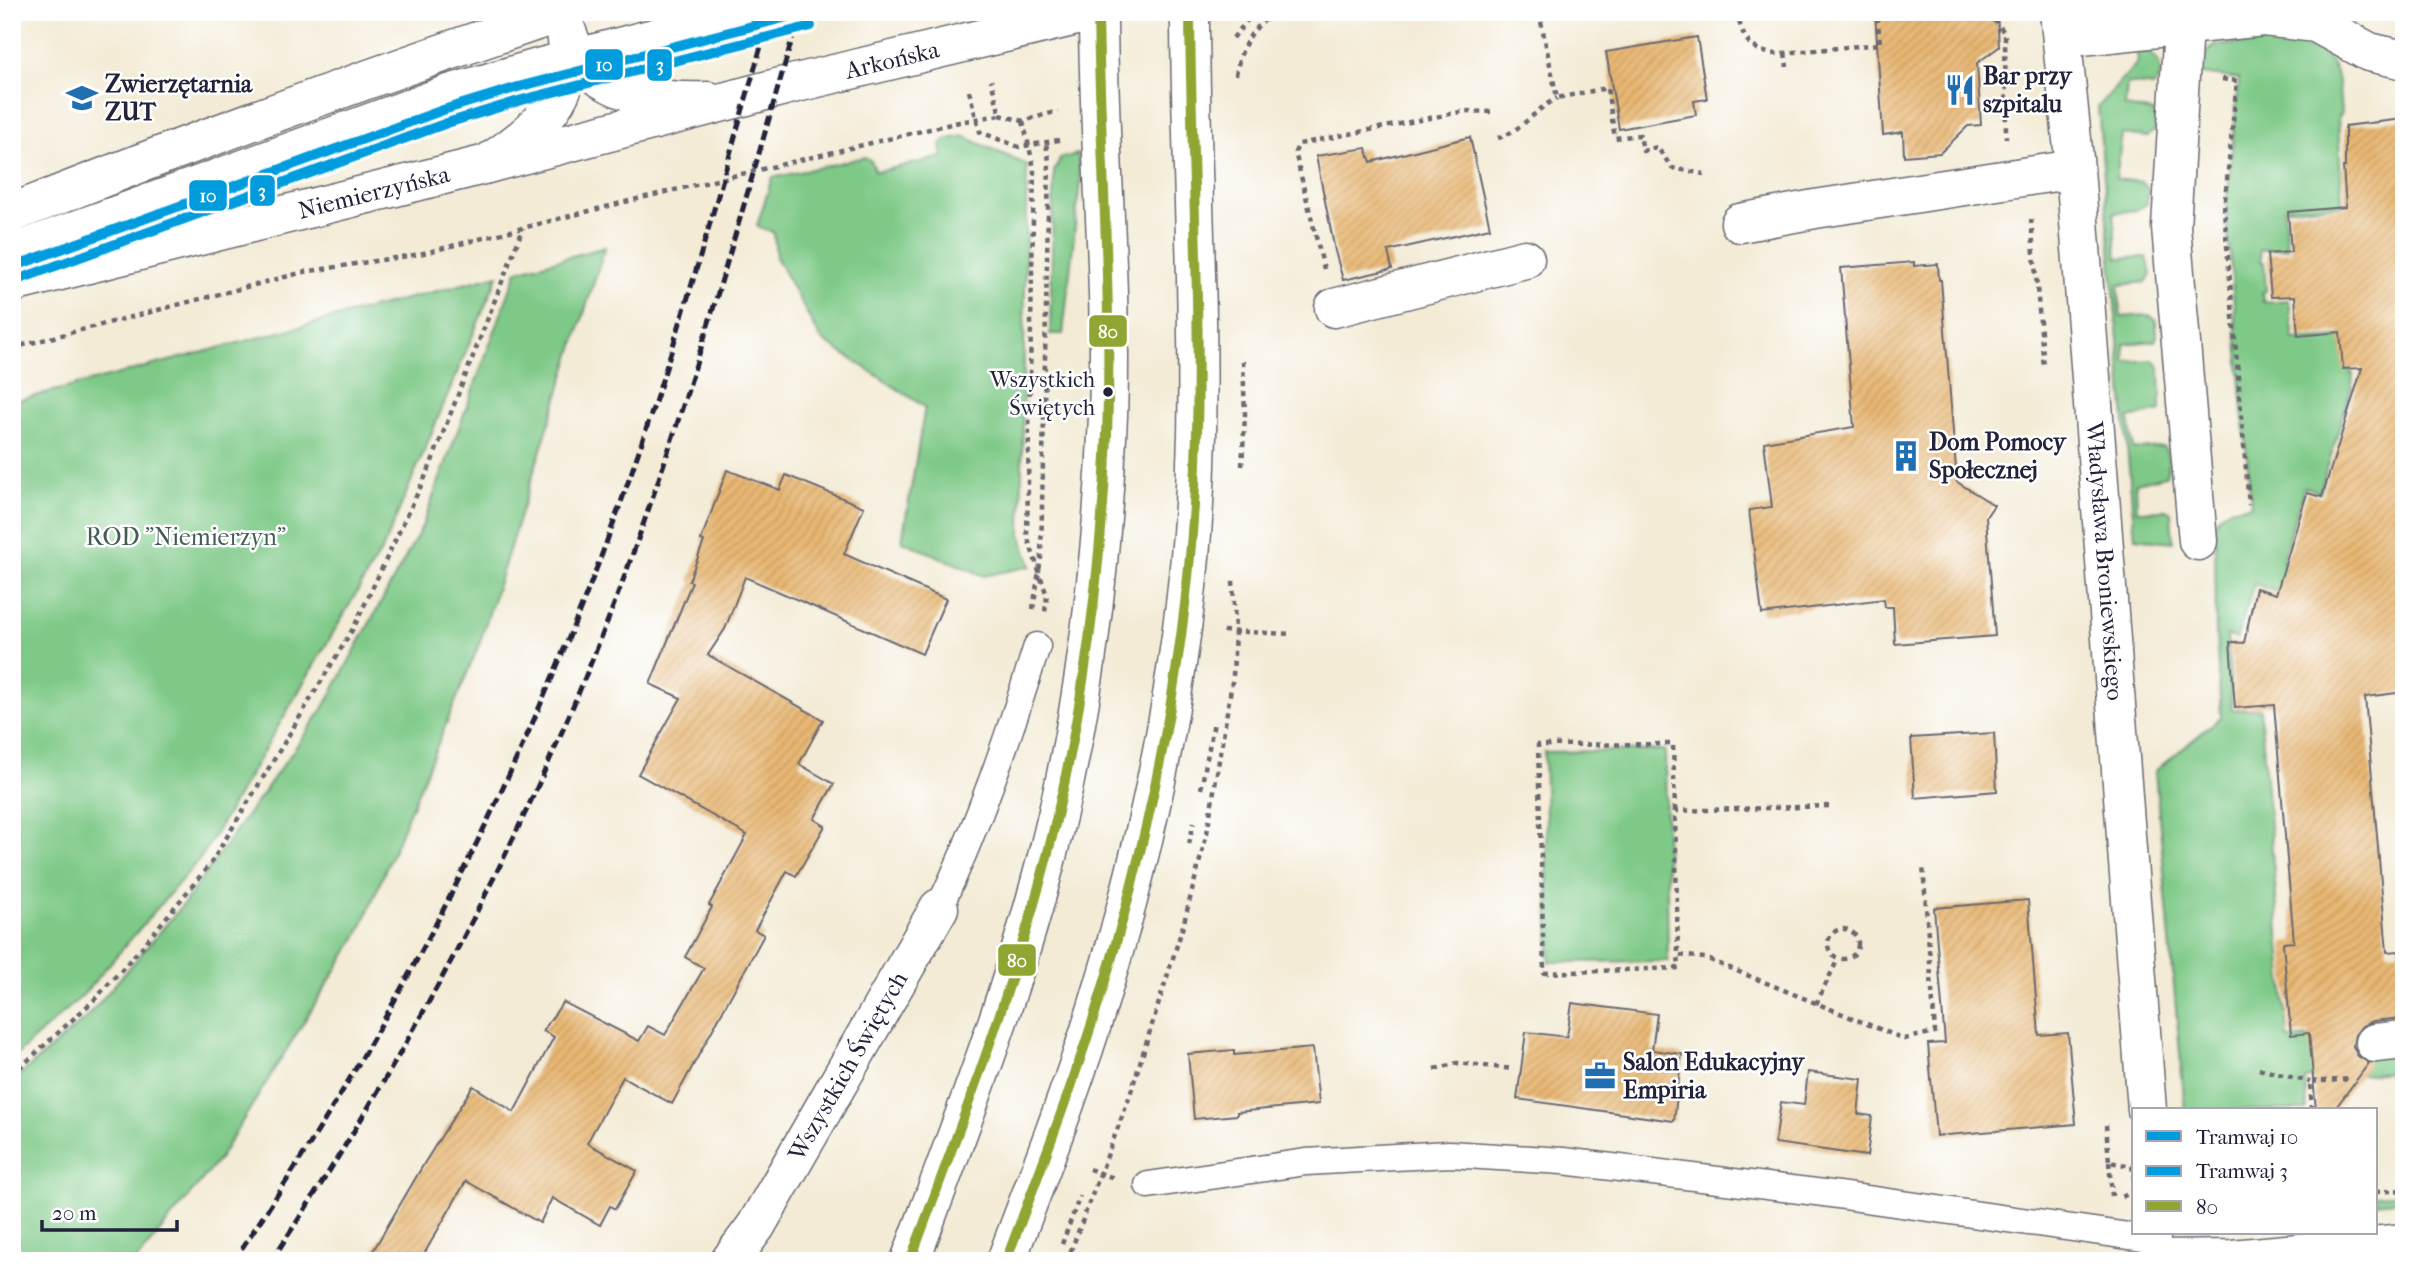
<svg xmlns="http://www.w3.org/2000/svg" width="2416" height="1273" viewBox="0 0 2416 1273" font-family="'IM FELL French Canon',serif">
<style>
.green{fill:#7ec987;stroke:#507661;stroke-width:2}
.building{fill:url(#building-hatch)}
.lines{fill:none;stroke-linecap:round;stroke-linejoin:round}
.service-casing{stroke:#6b6871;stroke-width:29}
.minor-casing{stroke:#6b6871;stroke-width:41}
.tertiary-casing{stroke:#6b6871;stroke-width:41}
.path{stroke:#6b6871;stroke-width:4.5;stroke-dasharray:5 5;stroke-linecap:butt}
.service{stroke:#fff;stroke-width:26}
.minor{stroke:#fff;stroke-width:38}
.tertiary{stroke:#fff;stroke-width:38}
.rail{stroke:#22223b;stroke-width:5;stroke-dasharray:10 5;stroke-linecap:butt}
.bus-1-casing{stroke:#fff;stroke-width:16}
.bus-1{stroke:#8fa632;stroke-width:10}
.tram-1-casing{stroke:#fff;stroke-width:16}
.tram-2-casing{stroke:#fff;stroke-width:16}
.tram-1{stroke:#009cdd;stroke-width:10}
.tram-2{stroke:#009cdd;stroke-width:10}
.bus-dot{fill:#22223b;stroke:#fff;stroke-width:2.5}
.labels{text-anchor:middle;stroke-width:5;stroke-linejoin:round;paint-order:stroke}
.bus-label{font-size:22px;fill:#22223b;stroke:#fff;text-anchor:end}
.street-label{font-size:24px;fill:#22223b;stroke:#fff}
.poi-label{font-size:24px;font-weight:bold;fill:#22223b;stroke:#fff;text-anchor:start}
.park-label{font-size:24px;fill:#425c56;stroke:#fff}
.line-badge{stroke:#fff;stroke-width:2.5}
.badge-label{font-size:19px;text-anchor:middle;font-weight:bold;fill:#fff}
</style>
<defs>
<pattern id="building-hatch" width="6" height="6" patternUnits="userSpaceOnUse" patternTransform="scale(1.75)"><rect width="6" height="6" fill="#e8b773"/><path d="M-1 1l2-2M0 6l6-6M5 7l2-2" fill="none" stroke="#c79d64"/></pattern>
</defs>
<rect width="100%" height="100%" fill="#fff"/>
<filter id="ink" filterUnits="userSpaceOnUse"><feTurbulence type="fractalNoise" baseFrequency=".0143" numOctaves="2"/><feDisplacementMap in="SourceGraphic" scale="14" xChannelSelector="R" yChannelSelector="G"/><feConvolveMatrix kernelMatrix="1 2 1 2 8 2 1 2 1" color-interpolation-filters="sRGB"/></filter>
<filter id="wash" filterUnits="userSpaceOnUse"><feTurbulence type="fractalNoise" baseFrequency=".00686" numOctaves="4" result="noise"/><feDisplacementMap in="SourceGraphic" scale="28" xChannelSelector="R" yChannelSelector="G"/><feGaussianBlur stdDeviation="1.57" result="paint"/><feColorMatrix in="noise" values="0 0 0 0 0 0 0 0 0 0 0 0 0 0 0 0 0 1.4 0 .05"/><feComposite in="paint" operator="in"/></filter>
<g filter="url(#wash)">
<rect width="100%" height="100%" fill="#f3ebd5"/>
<g class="green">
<path d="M2296,40c44,15 42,35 45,75l-3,1 4,89 -58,3 3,40 -27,2 1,12h3l2,29 -4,1 1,10 26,-2 5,40 57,-4v38h2l-1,12 -32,106 -16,-5 -22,74 17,6 -9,29 -36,-12 -17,54 -10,-2 5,74 28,-2 28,331 73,-6v-4l12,-1 31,21v22l-99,8 2,31h-122l-30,-339 66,-54 -5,-83 -1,-110c5,-18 21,-15 36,-19l-25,-296 13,-130 -36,-5c-2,-14 1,-22 14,-29z"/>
<path d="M2146,51c12,5 17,16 13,28l-5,7 -27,-3 -2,24 29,5 3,5 -2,13 -8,7 -25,-3 -6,45 26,3 6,7 -1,15 -11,6 -23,3 4,45 30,-1 4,17 -5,8 -28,3 3,32 28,-2 7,5 1,16 -2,5 -31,3 1,18 28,-2 7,7 1,44 -32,7 4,31 31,-2c5,8 5,21 2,29l-30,7 1,28 29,-1 5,3 2,29 -38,-4 -37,-431 40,-45 -1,-10z"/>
<polygon points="963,136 1027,165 1021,535 1031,566 984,576 902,541 925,407 821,339 776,257 774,233 757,226 772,178 865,157 871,161 876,172 943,157 941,145 945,140"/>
<polygon points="1078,154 1080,182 1063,334 1050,334 1054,171 1061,158"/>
<polygon points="605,247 479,645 360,931 219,1159 136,1261 12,1261 12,1082 87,1017 182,906 323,709 422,527 517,271"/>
<polygon points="498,275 384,546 202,856 82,996 12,1059 12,402"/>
<polygon points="1665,750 1668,961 1550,962 1544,752"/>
<polygon points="2404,1193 2404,1200 2376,1203 2376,1195"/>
</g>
<g id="blocks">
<g class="building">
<polygon points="1875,12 1997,12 1999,47 1977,63 1981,125 1968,126 1940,153 1904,156 1903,132 1883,135"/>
<polygon points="1697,37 1707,99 1694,101 1696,115 1619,129 1606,52"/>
<polygon points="2404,119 2404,692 2365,697 2387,952 2399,951 2404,1016 2402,1018 2373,1021 2362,1026 2355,1035 2353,1046 2358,1056 2369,1063 2334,1110 2316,1110 2309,1033 2291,1035 2283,943 2294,942 2274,705 2235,708 2230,642 2244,643 2256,588 2276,594 2307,493 2322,497 2362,368 2343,369 2340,332 2298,336 2295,296 2271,297 2267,254 2291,252 2288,212 2346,207 2343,167 2345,167 2345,126"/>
<polygon points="1470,137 1490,228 1388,251 1392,269 1343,280 1335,251 1316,156 1366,148 1371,162"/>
<polygon points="1914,262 1914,266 1938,264 1939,280 1941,280 1957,482 1994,505 1986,517 1995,636 1895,644 1893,607 1885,607 1884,599 1762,614 1749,510 1772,507 1764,442 1854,427 1841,268"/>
<polygon points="727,470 780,490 786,475 864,507 844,554 946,599 922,654 745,577 725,629 708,655 823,720 799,764 834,784 814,819 825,826 796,876 787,871 755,930 764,935 672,1104 623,1077 587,1143 637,1171 615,1209 610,1206 600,1225 552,1198 540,1223 466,1181 420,1261 367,1261 425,1162 473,1086 514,1112 554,1037 543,1031 563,1002 639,1041 648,1026 665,1035 704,968 685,957 712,907 709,905 747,835 638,774 681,698 650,684 692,582 689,581 704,541 701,540"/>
<polygon points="1994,733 1997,791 1915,798 1911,738"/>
<polygon points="2028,900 2039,1035 2068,1033 2076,1124 1936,1136 1928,1044 1945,1043 1934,908"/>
<polygon points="1572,1003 1657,1014 1652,1050 1682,1054 1674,1121 1517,1099 1526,1032 1567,1037"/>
<polygon points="1313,1048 1319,1104 1237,1112 1237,1115 1194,1119 1188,1054 1234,1050 1234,1055"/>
<polygon points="1808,1072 1862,1079 1858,1114 1872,1116 1867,1156 1775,1143 1781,1102 1804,1105"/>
</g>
</g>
</g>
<g filter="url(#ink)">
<use href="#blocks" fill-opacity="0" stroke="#6b6871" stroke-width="2"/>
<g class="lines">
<defs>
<g id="service">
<polyline points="12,247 448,88 541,61 730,12"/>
<polyline points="14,267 443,110 518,87 807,12"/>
<path d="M939,908c40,-84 70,-173 98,-262"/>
<polyline points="1148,1185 1306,1162 1449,1154 1563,1161 1824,1193 2157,1240"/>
</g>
<g id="minor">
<path id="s1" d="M2059,12l16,157 72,941"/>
<polyline points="2183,26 2171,227 2198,541"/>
<path d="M566,29c4,10 7,22 14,30 28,36 85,44 128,42"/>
<polyline points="2062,38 2263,17 2316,23 2369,52 2404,60"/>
<path d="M487,164c35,-23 77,-54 81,-99 2,-11 -1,-23 -2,-33"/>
<polyline points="1740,223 1815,209 2075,169"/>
<polyline points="1334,308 1525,259"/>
<polyline points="2375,1043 2404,1040"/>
<polyline points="2158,1260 2232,1259 2404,1243"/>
<path id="s2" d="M730,1261l26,-35 183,-318"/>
</g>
<g id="tertiary">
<path d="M12,213c182,-72 366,-139 551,-201"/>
<path id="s3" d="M12,283l475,-119 305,-80 301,-72"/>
<path d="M910,1261c48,-128 98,-256 133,-389 40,-148 59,-303 65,-456 5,-134 -10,-269 -10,-404"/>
<path d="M1006,1261c33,-88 68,-176 95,-266 55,-181 92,-370 96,-560 3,-141 -7,-282 -7,-423"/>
</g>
</defs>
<use href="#service" class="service-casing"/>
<use href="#minor" class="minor-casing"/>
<use href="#tertiary" class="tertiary-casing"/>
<g class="path">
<polyline points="1539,12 1557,98 1607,88 1615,138 1640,135 1643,151 1657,147 1672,168 1704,174"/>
<path d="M1736,12c8,25 10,37 37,42l107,-10 -3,-32"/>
<polyline points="1987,12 2005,33 2006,138"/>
<polyline points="1233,38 1254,12"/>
<polyline points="1785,53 1787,67"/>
<path d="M1236,75c4,-27 16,-50 41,-63"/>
<polyline points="2222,79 2237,81 2224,210 2249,505"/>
<polyline points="969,91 980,132 1019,147 1059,140"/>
<polyline points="1000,115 1023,121 1058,111"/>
<polyline points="1023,121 1034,168 1027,535 1047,596 1045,612"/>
<path d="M1498,138c24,-7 37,-29 59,-40"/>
<polyline points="2031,219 2044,367"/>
<polyline points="1324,269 1295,152 1299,144 1465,111 1491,112"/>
<polyline points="12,348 304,272 420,254 633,200 959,122 1000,115 991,80"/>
<polyline points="1242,466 1245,415 1243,360"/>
<polyline points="1033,609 1041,558 1049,161 1046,143"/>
<polyline points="1223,631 1292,634"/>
<polyline points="1201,789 1214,722"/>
<polyline points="1829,806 1675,811 1678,955 1705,958 1904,1039 1935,1032 1923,865"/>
<polyline points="1675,811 1673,744 1538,745 1544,973 1679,968 1678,955"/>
<polyline points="2401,829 2404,798"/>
<polyline points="1189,844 1194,822"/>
<circle cx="1843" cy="944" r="15"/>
<polyline points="1816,1004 1838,959"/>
<polyline points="1435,1069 1457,1063 1514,1069"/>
<polyline points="2259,1069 2310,1082"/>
<polyline points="12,1075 94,1000 142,947 211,863 278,753 354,627 429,469 523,228"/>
<polyline points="2312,1110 2310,1082 2351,1079"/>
<polyline points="2106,1125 2109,1162 2132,1166 2134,1178"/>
<polyline points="2109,1162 2112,1196"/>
<polyline points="1089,1169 1114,1178"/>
<polyline points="2376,1192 2404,1190"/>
<polyline points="2122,1197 2134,1191"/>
<polyline points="1062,1244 1080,1196"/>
<polyline points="1067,1261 1128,1101 1183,926 1207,833 1233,676 1235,631 1233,580"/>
</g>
<use href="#service" class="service"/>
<use href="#minor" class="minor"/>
<use href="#tertiary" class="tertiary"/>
<g class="rail">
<path d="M233,1261c138,-200 252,-416 343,-641 80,-195 136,-406 195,-608"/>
<path d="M271,1261c143,-214 265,-445 354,-686 68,-185 120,-375 175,-563"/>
</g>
<defs>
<g id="bus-1">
<path d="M910,1261c55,-146 111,-292 147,-445 26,-112 41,-227 48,-342 10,-154 -5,-308 -7,-462"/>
<path d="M1006,1261c29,-78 60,-156 85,-235 54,-169 92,-344 103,-521 10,-164 -3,-329 -4,-493"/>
</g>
</defs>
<use href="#bus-1" class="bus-1-casing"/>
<use href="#bus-1" class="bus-1"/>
<defs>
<polyline id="tram-1" points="12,267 443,110 518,87 806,12"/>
<polyline id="tram-2" points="17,280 447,123 522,100 811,26"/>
</defs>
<use href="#tram-1" class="tram-1-casing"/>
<use href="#tram-2" class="tram-2-casing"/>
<use href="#tram-1" class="tram-1"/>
<use href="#tram-2" class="tram-2"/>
</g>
</g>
<defs>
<symbol id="restaurant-bare" viewBox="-9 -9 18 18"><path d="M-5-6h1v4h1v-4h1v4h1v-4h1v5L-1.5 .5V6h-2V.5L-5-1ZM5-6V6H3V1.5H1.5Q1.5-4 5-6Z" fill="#1f6fb2" stroke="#fff" stroke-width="2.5" paint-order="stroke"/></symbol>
<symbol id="university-bare" viewBox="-9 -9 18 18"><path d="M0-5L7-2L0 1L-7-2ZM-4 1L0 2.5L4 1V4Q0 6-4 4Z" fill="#1f6fb2" stroke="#fff" stroke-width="2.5" paint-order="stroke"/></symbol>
<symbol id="building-bare" viewBox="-9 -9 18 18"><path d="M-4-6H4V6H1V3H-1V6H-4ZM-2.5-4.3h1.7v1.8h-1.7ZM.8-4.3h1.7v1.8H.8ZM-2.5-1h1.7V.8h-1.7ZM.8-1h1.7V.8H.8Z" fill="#1f6fb2" stroke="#fff" stroke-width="2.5" paint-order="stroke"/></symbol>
<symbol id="office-bare" viewBox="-9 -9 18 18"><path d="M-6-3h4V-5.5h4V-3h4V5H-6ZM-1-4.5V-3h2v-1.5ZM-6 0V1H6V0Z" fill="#1f6fb2" stroke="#fff" stroke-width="2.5" paint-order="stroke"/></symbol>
</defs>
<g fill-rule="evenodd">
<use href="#restaurant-bare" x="1938" y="68" width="44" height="44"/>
<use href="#university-bare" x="60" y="76" width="44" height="44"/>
<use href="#building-bare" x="1884" y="434" width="44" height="44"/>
<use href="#office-bare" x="1578" y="1054" width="44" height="44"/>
</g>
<circle class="bus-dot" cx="1108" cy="392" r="6"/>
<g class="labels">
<g class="bus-label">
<text x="1095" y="387">Wszystkich<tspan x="1095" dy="28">Świętych</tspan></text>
</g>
<g class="street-label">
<text dy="8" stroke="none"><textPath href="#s3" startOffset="908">Arkońska</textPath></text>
<text dy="8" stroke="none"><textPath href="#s3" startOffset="373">Niemierzyńska</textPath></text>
<text dy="8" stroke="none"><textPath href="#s1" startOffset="551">Władysława Broniewskiego</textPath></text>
<text dy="8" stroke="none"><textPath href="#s2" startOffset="228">Wszystkich Świętych</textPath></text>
</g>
<g class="poi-label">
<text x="1983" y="84">Bar przy<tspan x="1983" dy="28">szpitalu</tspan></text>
<text x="105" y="92">Zwierzętarnia<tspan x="105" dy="28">ZUT</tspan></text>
<text x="1929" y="450">Dom Pomocy<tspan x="1929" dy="28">Społecznej</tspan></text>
<text x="1623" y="1070">Salon Edukacyjny<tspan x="1623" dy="28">Empiria</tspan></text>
</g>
<g class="park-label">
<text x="186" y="545">ROD "Niemierzyn"</text>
</g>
</g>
<g class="line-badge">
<rect x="584" y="48" width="40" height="33" rx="7" fill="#009cdd"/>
<rect x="646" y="48" width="27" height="34" rx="7" fill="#009cdd"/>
<rect x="249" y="174" width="27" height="33" rx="7" fill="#009cdd"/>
<rect x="188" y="179" width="40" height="33" rx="7" fill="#009cdd"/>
<rect x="1088" y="314" width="40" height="34" rx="7" fill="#8fa632"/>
<rect x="997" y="943" width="40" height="34" rx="7" fill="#8fa632"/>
</g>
<g class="badge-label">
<text x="604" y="71">10</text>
<text x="660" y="71">3</text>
<text x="262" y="197">3</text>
<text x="208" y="202">10</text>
<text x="1108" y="338">80</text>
<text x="1017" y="967">80</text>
</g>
<rect width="2416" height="1273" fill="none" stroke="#fff" stroke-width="42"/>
<rect x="2132" y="1108" width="245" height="126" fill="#ffffff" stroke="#a7a7b1" stroke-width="2"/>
<rect x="2146" y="1131" width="35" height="10" fill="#009cdd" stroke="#a7a7b1" stroke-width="2"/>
<text x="2196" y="1144" font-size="21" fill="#22223b">Tramwaj 10</text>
<rect x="2146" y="1166" width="35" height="10" fill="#009cdd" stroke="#a7a7b1" stroke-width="2"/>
<text x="2196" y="1178" font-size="21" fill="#22223b">Tramwaj 3</text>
<rect x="2146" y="1201" width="35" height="10" fill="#8fa632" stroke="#a7a7b1" stroke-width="2"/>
<text x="2196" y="1214" font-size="21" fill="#22223b">80</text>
<path d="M42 1220v10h135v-10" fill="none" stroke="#22223b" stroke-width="3.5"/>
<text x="52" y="1220" font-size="21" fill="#22223b" stroke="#ffffff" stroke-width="5" paint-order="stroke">20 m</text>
</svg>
